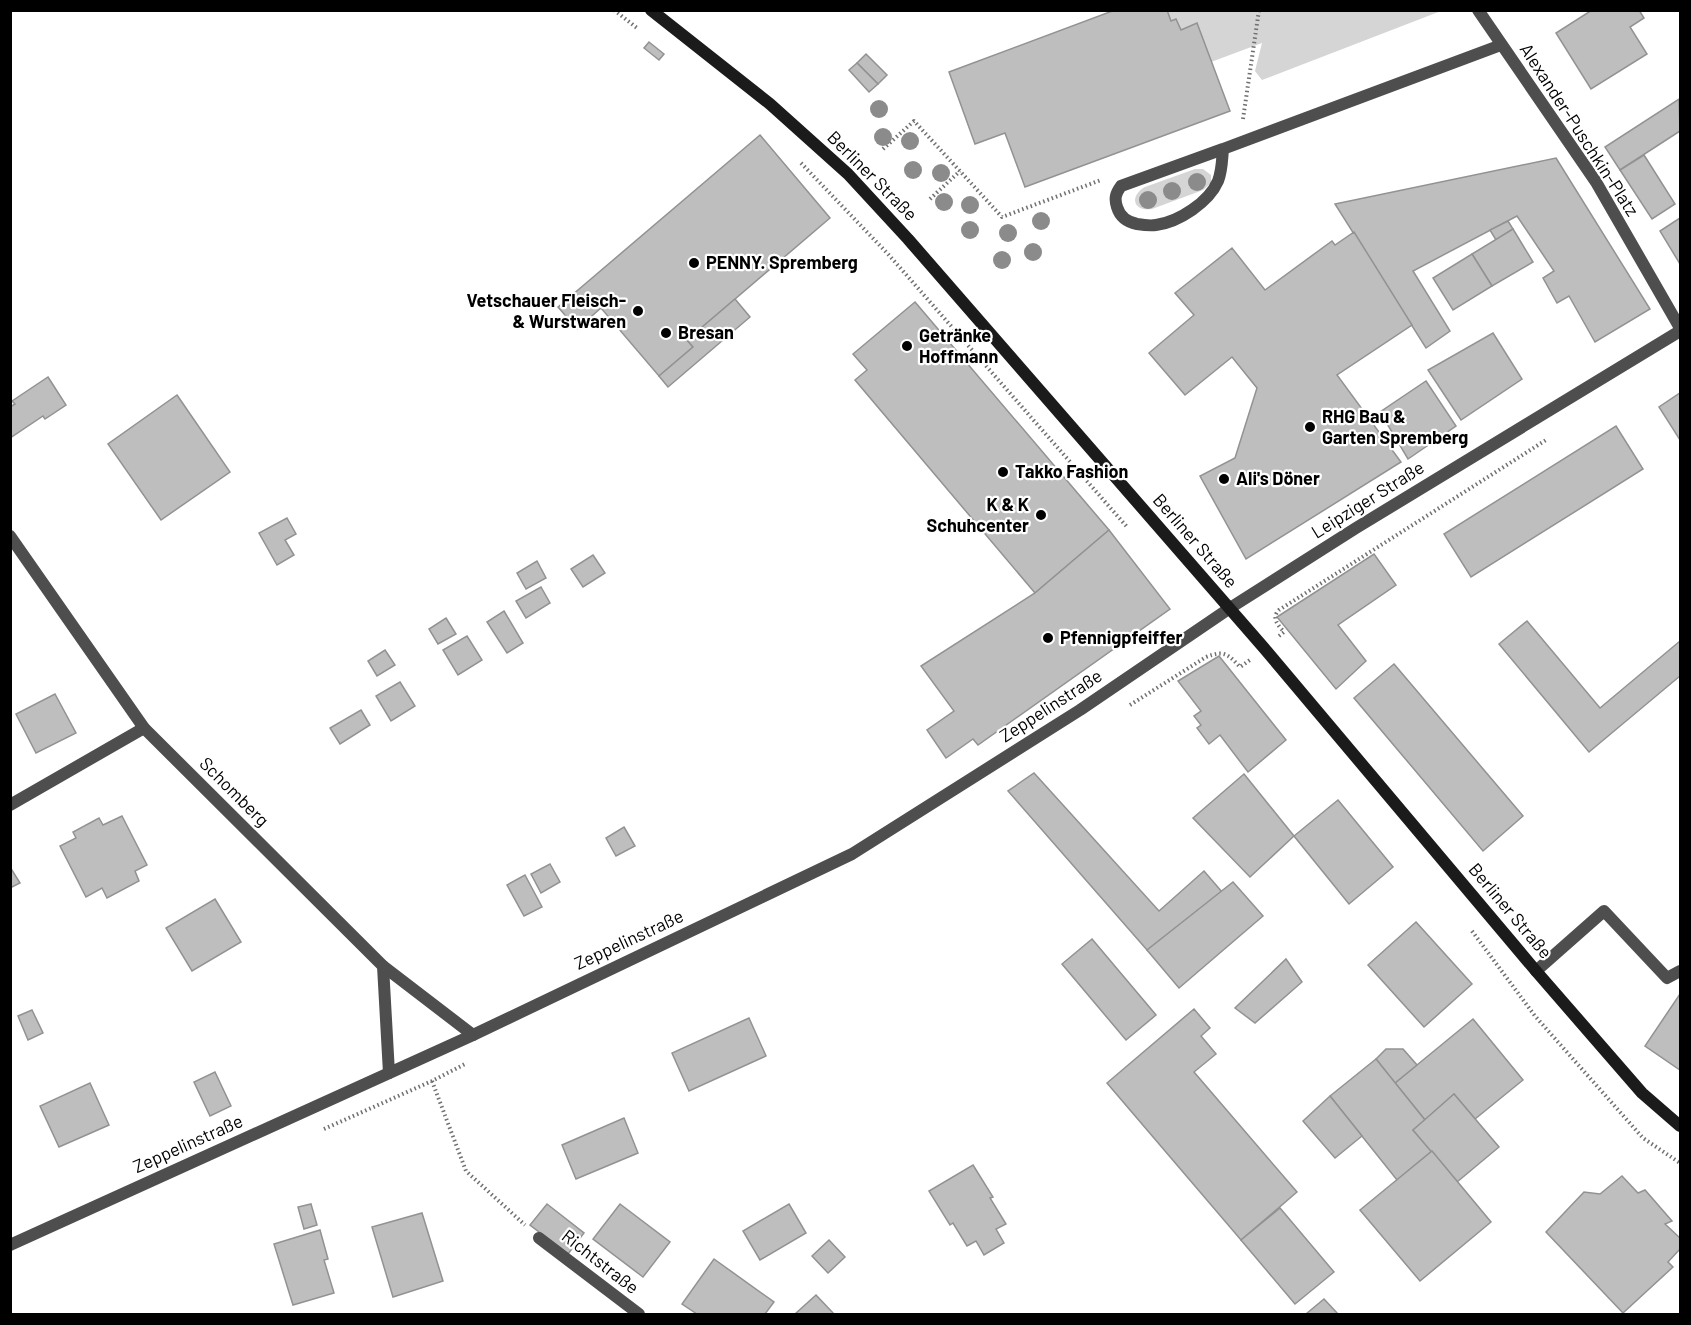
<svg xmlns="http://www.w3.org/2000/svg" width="1691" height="1325" viewBox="0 0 1691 1325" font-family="Barlow,sans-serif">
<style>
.green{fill:#d5d5d5}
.building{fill:#bebebe;stroke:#929292;stroke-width:1.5}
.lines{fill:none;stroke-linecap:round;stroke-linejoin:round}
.path{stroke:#707070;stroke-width:4;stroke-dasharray:1.5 3;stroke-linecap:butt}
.service{stroke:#4e4e4e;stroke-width:12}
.minor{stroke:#4e4e4e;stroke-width:12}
.tertiary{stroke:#4e4e4e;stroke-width:12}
.secondary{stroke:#1b1b1b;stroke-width:12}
.tree{fill:#8b8b8b}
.poi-dot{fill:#000;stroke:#fff;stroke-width:2}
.labels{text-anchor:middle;stroke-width:4.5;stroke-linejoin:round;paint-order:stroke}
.street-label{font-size:18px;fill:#000;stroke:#fff}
.poi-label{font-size:18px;font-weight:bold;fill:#000;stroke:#fff;text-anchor:start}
</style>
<rect width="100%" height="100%" fill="#fff"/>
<g class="green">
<polygon points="1167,11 1441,11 1262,80 1255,71 1262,43 1211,62 1197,24 1181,30 1176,19 1171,21"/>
<path d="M1195,169h8l8,6v8l-8,7 -51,19c-19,3 -23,-13 -7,-22z"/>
</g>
<g class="building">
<polygon points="1115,10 1167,10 1171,21 1176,19 1181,30 1197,23 1230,111 1025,187 1005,133 975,144 949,72"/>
<polygon points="1592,10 1639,10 1644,18 1630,27 1647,54 1591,89 1556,33"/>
<polygon points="649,42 664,54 659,60 644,48"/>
<polygon points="866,54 887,75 878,84 857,63"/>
<polygon points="857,63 878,84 869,92 849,70"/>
<polygon points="1679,99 1680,131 1620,170 1605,147"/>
<polygon points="760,135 830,218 687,340 693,347 659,376 601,308 577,329 558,307"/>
<polygon points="1644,155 1675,204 1652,219 1620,170"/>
<polygon points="1556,158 1650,309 1595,342 1569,296 1557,303 1543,278 1554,271 1517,216 1413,271 1450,331 1426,348 1335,204"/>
<polygon points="1680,218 1680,264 1660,231"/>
<polygon points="1508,221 1513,229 1496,240 1490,230"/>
<polygon points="1513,229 1533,262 1492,286 1472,254"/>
<polygon points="1354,232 1412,325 1337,375 1401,462 1246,559 1200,476 1235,458 1257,388 1232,357 1185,395 1149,353 1194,315 1175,293 1232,248 1265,290 1332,241 1335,245"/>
<polygon points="1472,254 1492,286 1453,310 1433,278"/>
<polygon points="735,299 750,317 668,387 659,376 693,347 687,340"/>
<polygon points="915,302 1109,530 1035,593 855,380 867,370 853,354"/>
<polygon points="1493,333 1522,379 1461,420 1428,370"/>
<polygon points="48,377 66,405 45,419 43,416 10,438 10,407 15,404 12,401"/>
<polygon points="1426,381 1456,426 1408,459 1380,412"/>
<polygon points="1680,393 1680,440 1659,407"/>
<polygon points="177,395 230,472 161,520 108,444"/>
<polygon points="1616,426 1643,469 1471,577 1444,534"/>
<polygon points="287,518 296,534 285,540 294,555 277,565 259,533"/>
<polygon points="1109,530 1170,609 978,745 973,739 946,758 927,730 954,711 921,666 1035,593"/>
<polygon points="1374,554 1396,585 1338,625 1366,661 1336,689 1277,617"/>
<polygon points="593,555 605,573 583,587 571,569"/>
<polygon points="537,561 546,578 526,589 517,573"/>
<polygon points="541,587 550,603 526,618 516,601"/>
<polygon points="504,611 523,643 507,653 487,622"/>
<polygon points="446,618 456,634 438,644 429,629"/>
<polygon points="1527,621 1600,708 1680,641 1680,676 1589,752 1499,644"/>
<polygon points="467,636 482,660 458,675 443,650"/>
<polygon points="385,650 395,665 377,676 368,661"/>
<polygon points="1219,656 1286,740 1248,772 1220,735 1209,744 1197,728 1201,725 1194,716 1201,711 1178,681"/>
<polygon points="1394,664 1523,816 1483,851 1354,698"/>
<polygon points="400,682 415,706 391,721 376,696"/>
<polygon points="55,694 76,733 36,753 16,714"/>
<polygon points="361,710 370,725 340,744 330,728"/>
<polygon points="1034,773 1159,911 1204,871 1222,892 1147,950 1008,791"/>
<polygon points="1244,774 1294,836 1250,877 1193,818"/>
<polygon points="1338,800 1393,867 1349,904 1294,836"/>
<polygon points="122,816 147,865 135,871 139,881 107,898 102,888 86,897 60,846 76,838 73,832 99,818 103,825"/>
<polygon points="624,827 635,846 616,856 606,838"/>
<polygon points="550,864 560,882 541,893 531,874"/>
<polygon points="10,867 20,883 10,888"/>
<polygon points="525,875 542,907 524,916 507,885"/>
<polygon points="1233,882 1263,916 1179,988 1147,950"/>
<polygon points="215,899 241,942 192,971 166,928"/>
<polygon points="1416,922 1472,984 1424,1027 1368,965"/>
<polygon points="1092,939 1156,1015 1126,1040 1062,964"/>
<polygon points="1286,959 1302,982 1255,1023 1235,1008"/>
<polygon points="1680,994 1680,1070 1645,1046"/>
<polygon points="1194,1009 1210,1028 1201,1036 1216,1054 1194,1072 1297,1192 1241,1240 1107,1083"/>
<polygon points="32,1010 43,1033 28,1040 18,1016"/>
<polygon points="749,1018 766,1056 689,1091 672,1053"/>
<polygon points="1473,1019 1523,1080 1475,1119 1454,1094 1425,1120 1395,1083"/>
<polygon points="1386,1049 1403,1049 1417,1065 1395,1083 1376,1059"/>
<polygon points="1376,1059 1425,1120 1413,1130 1432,1151 1397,1180 1330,1096"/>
<polygon points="215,1072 231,1106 210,1116 194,1082"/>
<polygon points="90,1083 109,1125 59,1147 40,1106"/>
<polygon points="1454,1094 1499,1147 1457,1182 1413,1130"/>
<polygon points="1330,1096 1362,1136 1335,1158 1303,1121"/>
<polygon points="624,1118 638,1153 576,1179 562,1145"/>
<polygon points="1432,1151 1491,1222 1420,1281 1360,1210"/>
<polygon points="973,1165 993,1197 990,1198 1006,1224 996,1229 1004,1243 984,1255 976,1241 967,1246 953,1223 950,1225 929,1191"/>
<polygon points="1622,1176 1638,1193 1645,1190 1672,1221 1665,1224 1680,1238 1680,1249 1668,1262 1673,1267 1623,1313 1546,1232 1584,1192 1600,1194"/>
<polygon points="311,1204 317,1225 304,1229 298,1207"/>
<polygon points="547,1204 584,1233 568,1254 530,1225"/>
<polygon points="620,1204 670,1242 643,1277 593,1239"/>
<polygon points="789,1204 806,1233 760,1260 743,1231"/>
<polygon points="1280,1208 1334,1272 1295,1304 1241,1240"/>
<polygon points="422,1213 443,1281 393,1297 372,1227"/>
<polygon points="320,1230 328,1259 324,1260 334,1293 293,1305 274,1244"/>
<polygon points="829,1240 845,1257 828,1273 812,1256"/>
<polygon points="714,1259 774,1302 765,1314 697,1314 682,1304"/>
<polygon points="816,1295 834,1314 795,1314"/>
<polygon points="1324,1299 1338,1314 1306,1314"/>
</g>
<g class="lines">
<g class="path">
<polyline points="614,10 637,28"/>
<polyline points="1243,119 1259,10"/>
<polyline points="883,149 914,121 1002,217 1101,180"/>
<polyline points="801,163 888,254 1128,528"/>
<polyline points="930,199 960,171"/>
<path d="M1279,636l5,-4c-6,-7 -13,-14 -5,-22l267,-170"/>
<path d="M1130,705l76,-48c18,-7 22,-3 34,10l10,-7"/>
<polyline points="1472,931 1535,1016 1643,1138 1680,1163"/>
<polyline points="432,1081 466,1171 525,1225"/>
<polyline points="324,1129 432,1081 467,1063"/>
</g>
<polyline class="service" points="1536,971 1604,911 1667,978 1680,971"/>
<g class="minor">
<polyline points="1478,10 1596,182 1680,328"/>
<path d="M1223,149l-102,37c-5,7 -7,12 -4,21 3,10 10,15 20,17 6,1 13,2 19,1 23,-3 53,-23 62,-44 4,-10 4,-21 5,-32l278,-104"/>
<polyline points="10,536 144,728 383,966 473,1035"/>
<polyline points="10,805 144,728"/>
<polyline points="383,966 389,1073"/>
<polyline points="539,1238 639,1314"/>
</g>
<polyline class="tertiary" points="10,1245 473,1035 852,854 1080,710 1230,608 1356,528 1680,331"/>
<polyline class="secondary" points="651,10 770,104 848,174 908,239 1264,648 1536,971 1642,1093 1680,1126"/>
</g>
<g class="tree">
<circle cx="879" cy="109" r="9"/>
<circle cx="883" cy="137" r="9"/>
<circle cx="910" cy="141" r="9"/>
<circle cx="913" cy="170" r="9"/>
<circle cx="941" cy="173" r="9"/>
<circle cx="1197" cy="182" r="9"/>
<circle cx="1172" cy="191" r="9"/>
<circle cx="1148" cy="200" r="9"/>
<circle cx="944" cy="202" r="9"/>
<circle cx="970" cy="205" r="9"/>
<circle cx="1041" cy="221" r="9"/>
<circle cx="970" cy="230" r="9"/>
<circle cx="1008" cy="233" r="9"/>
<circle cx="1033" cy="252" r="9"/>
<circle cx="1002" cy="260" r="9"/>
</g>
<g class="poi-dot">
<circle cx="694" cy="263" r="6"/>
<circle cx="638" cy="311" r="6"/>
<circle cx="666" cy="333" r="6"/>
<circle cx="907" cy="346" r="6"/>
<circle cx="1310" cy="427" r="6"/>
<circle cx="1003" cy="472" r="6"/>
<circle cx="1224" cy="479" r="6"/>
<circle cx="1041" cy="515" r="6"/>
<circle cx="1048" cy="638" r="6"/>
</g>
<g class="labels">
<g class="street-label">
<text transform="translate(1579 130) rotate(57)" y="6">Alexander-Puschkin-Platz</text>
<text transform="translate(872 176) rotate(45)" y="6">Berliner Straße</text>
<text transform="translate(1368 500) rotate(-32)" y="6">Leipziger Straße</text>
<text transform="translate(1195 541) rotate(49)" y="6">Berliner Straße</text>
<text transform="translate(1051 706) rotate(-33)" y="6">Zeppelinstraße</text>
<text transform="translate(234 792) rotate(45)" y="6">Schomberg</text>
<text transform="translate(1510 911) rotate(50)" y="6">Berliner Straße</text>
<text transform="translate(629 940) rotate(-25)" y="6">Zeppelinstraße</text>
<text transform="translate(188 1144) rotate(-24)" y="6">Zeppelinstraße</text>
<text transform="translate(600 1262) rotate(38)" y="6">Richtstraße</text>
</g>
<g class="poi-label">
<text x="706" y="269">PENNY. Spremberg</text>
<text x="626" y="307" text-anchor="end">Vetschauer Fleisch-<tspan x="626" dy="21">&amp; Wurstwaren</tspan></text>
<text x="678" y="339">Bresan</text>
<text x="919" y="342">Getränke<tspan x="919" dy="21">Hoffmann</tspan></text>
<text x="1322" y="423">RHG Bau &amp;<tspan x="1322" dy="21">Garten Spremberg</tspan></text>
<text x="1015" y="478">Takko Fashion</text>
<text x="1236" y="485">Ali's Döner</text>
<text x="1029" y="511" text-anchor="end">K &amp; K<tspan x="1029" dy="21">Schuhcenter</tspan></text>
<text x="1060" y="644">Pfennigpfeiffer</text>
</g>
</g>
<rect width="1691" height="1325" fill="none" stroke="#000000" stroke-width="24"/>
</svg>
